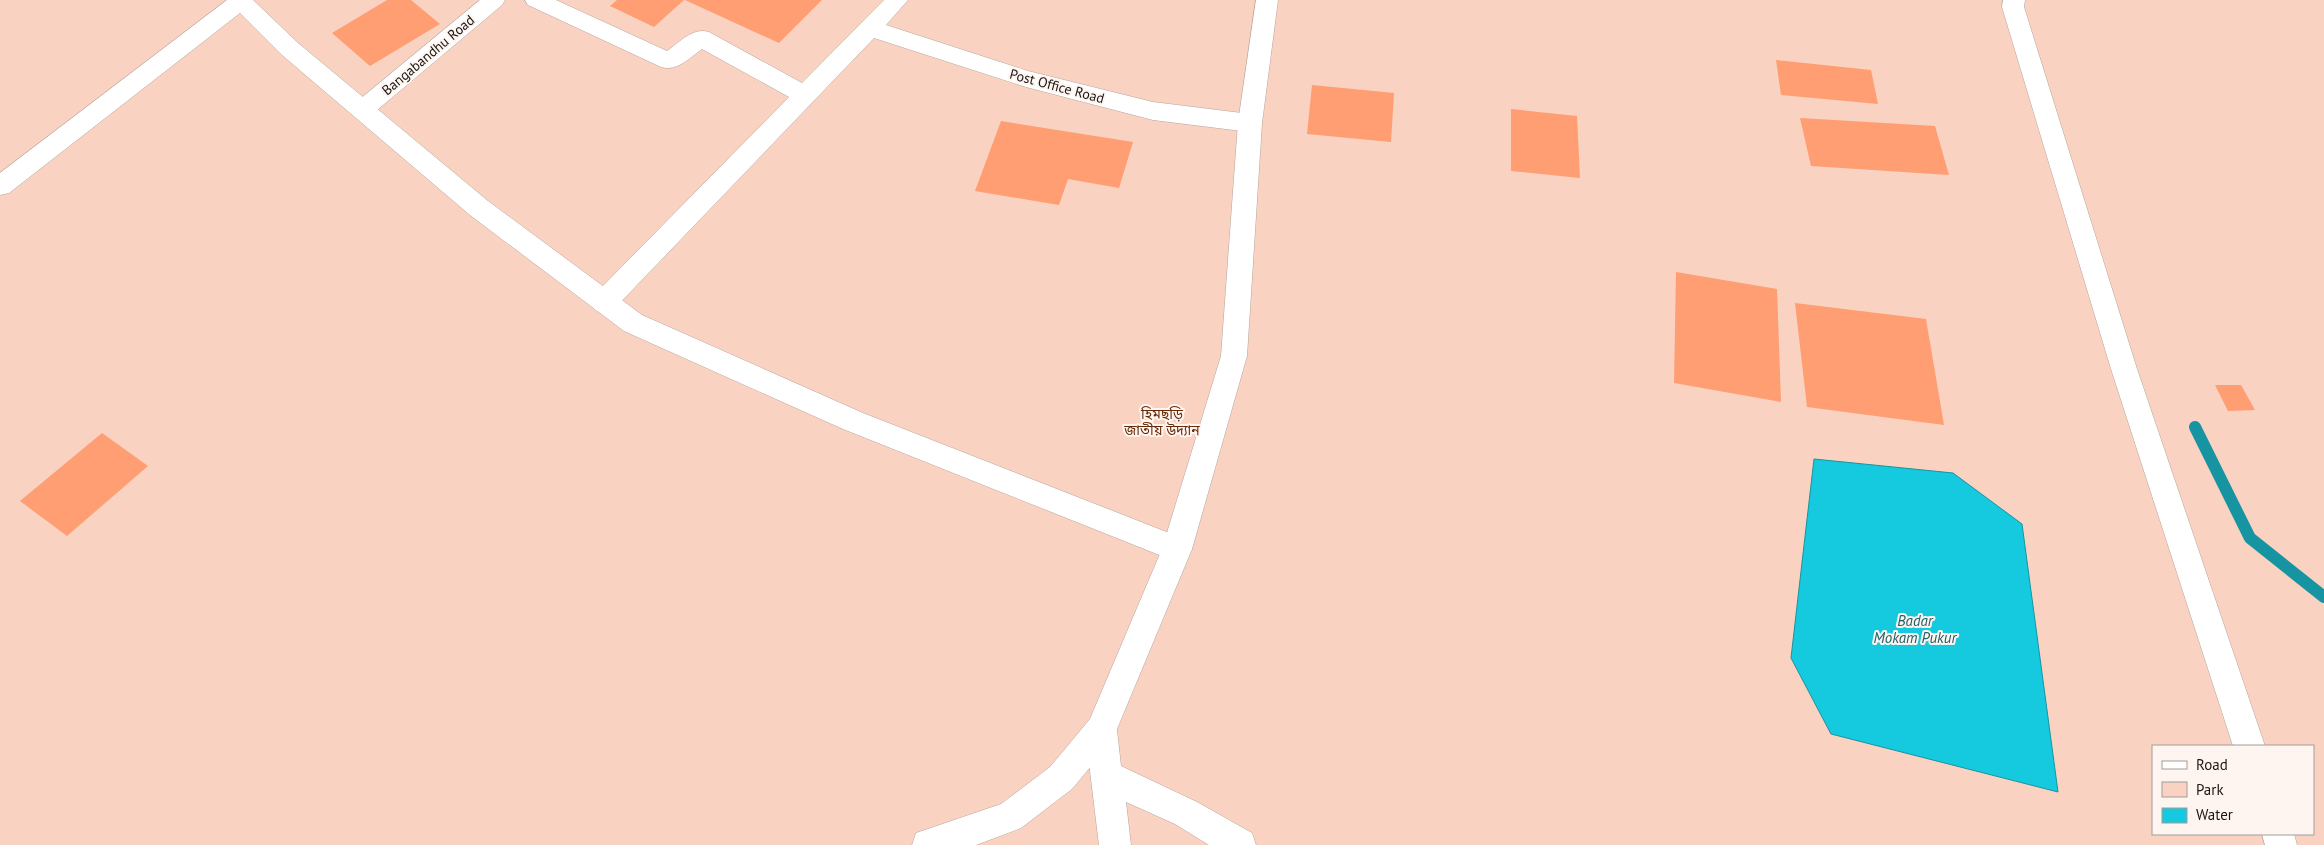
<svg xmlns="http://www.w3.org/2000/svg" width="2324" height="845" viewBox="0 0 2324 845" font-family="'PT Sans','Noto Sans Bengali',sans-serif">
<style>
.green{fill:#f9d2c1;fill-rule:evenodd}
.water{fill:#15cade;stroke:#1794a1}
.lines{fill:none;stroke-linecap:round;stroke-linejoin:round}
.stream{stroke:#1794a1;stroke-width:12}
.building{fill:#fe9e72}
.minor-casing{stroke:#b4a69f;stroke-width:1}
.tertiary-casing{stroke:#b4a69f;stroke-width:1}
.secondary-casing{stroke:#b4a69f;stroke-width:1}
.minor{fill:#fff;fill-rule:evenodd}
.tertiary{fill:#fff;fill-rule:evenodd}
.secondary{fill:#fff;fill-rule:evenodd}
.labels{text-anchor:middle;stroke-width:4;stroke-linejoin:round;paint-order:stroke}
.street-label{font-size:14px;fill:#1b1614;stroke:#fef5f1}
.park-label{font-size:14px;fill:#652908;stroke:#fef5f1}
.water-label{font-size:15px;font-style:italic;fill:#1f5e66;stroke:#fef5f1}
</style>
<rect width="100%" height="100%" fill="#f6e6e0"/>
<path class="green" d="M0,0h2324v845h-2324zM2153,746h160v88h-160z"/>
<polygon class="water" points="1814,459 1953,473 2022,524 2058,792 1831,734 1791,658"/>
<g class="lines">
<polyline class="stream" points="2195,427 2250,538 2324,597"/>
</g>
<g class="building">
<polygon points="387,0 411,0 440,24 370,66 332,33"/>
<polygon points="617,0 684,0 654,27 610,6"/>
<polygon points="685,0 822,0 779,43"/>
<polygon points="1776,60 1871,70 1878,104 1781,95"/>
<polygon points="1312,85 1394,93 1391,142 1307,134"/>
<polygon points="1511,109 1577,116 1580,178 1511,171"/>
<polygon points="1800,118 1935,126 1949,175 1811,166"/>
<polygon points="1001,121 1133,142 1119,188 1068,179 1059,205 975,191"/>
<polygon points="1676,272 1777,289 1781,402 1674,383"/>
<polygon points="1795,303 1926,319 1944,425 1807,407"/>
<polygon points="2215,385 2241,385 2255,410 2228,411"/>
<polygon points="102,433 148,466 67,536 20,501"/>
</g>
<g class="lines">
<defs>
<g id="minor">
<polygon points="480,0 505,0 502,5 370,116 362,119 354,116 350,110 354,104"/>
<path d="M525,0h31l111,51c13,-9 26,-24 42,-19l93,51 82,-83h24l-22,25 142,46 125,31 97,12 8,3 4,6 -4,6 -8,3 -97,-12 -127,-33 -152,-49 -261,272 -9,3 -9,-3 -4,-8 4,-8 194,-197 -87,-48c-13,9 -25,23 -41,18l-133,-62z"/>
<polygon points="2003,0 2025,0 2024,7 2137,369 2265,746 2233,746 2111,369 2002,7"/>
<polygon points="1101,714 1112,719 1117,730 1121,766 1197,802 1252,833 1256,845 1209,845 1175,824 1126,802 1131,845 1099,845 1085,730 1090,719"/>
<polygon points="2262,834 2294,834 2297,845 2265,845"/>
</g>
<polygon id="tertiary" points="227,0 253,0 298,43 488,201 642,315 863,413 1187,540 1192,549 1187,558 1177,562 843,429 624,331 470,215 282,55 240,13 9,193 0,195 0,173"/>
<polygon id="secondary" points="1256,0 1278,0 1262,123 1247,356 1192,549 1112,741 1072,789 1021,828 976,845 912,845 916,833 1001,804 1050,767 1090,719 1162,549 1221,356 1238,123"/>
</defs>
<use href="#minor" class="minor-casing"/>
<use href="#tertiary" class="tertiary-casing"/>
<use href="#secondary" class="secondary-casing"/>
<use href="#minor" class="minor"/>
<use href="#tertiary" class="tertiary"/>
<use href="#secondary" class="secondary"/>
</g>
<g class="labels">
<g class="street-label">
<text transform="translate(428 55) rotate(-40)" y="5">Bangabandhu Road</text>
<text transform="translate(1057 86) rotate(15)" y="5">Post Office Road</text>
</g>
<g class="park-label">
<text x="1162" y="419">হিমছড়ি<tspan x="1162" dy="16">জাতীয় উদ্যান</tspan></text>
</g>
<g class="water-label">
<text x="1915" y="626">Badar<tspan x="1915" dy="17">Mokam Pukur</tspan></text>
</g>
</g>
<rect x="2152" y="745" width="162" height="90" fill="#fef5f1" stroke="#a39c99"/>
<rect x="2162" y="761" width="25" height="8" fill="#ffffff" stroke="#a39c99"/>
<text x="2196" y="770" font-size="15" fill="#1b1614">Road</text>
<rect x="2162" y="782" width="25" height="15" fill="#f9d2c1" stroke="#a39c99"/>
<text x="2196" y="795" font-size="15" fill="#1b1614">Park</text>
<rect x="2162" y="808" width="25" height="15" fill="#15cade" stroke="#a39c99"/>
<text x="2196" y="820" font-size="15" fill="#1b1614">Water</text>
</svg>
